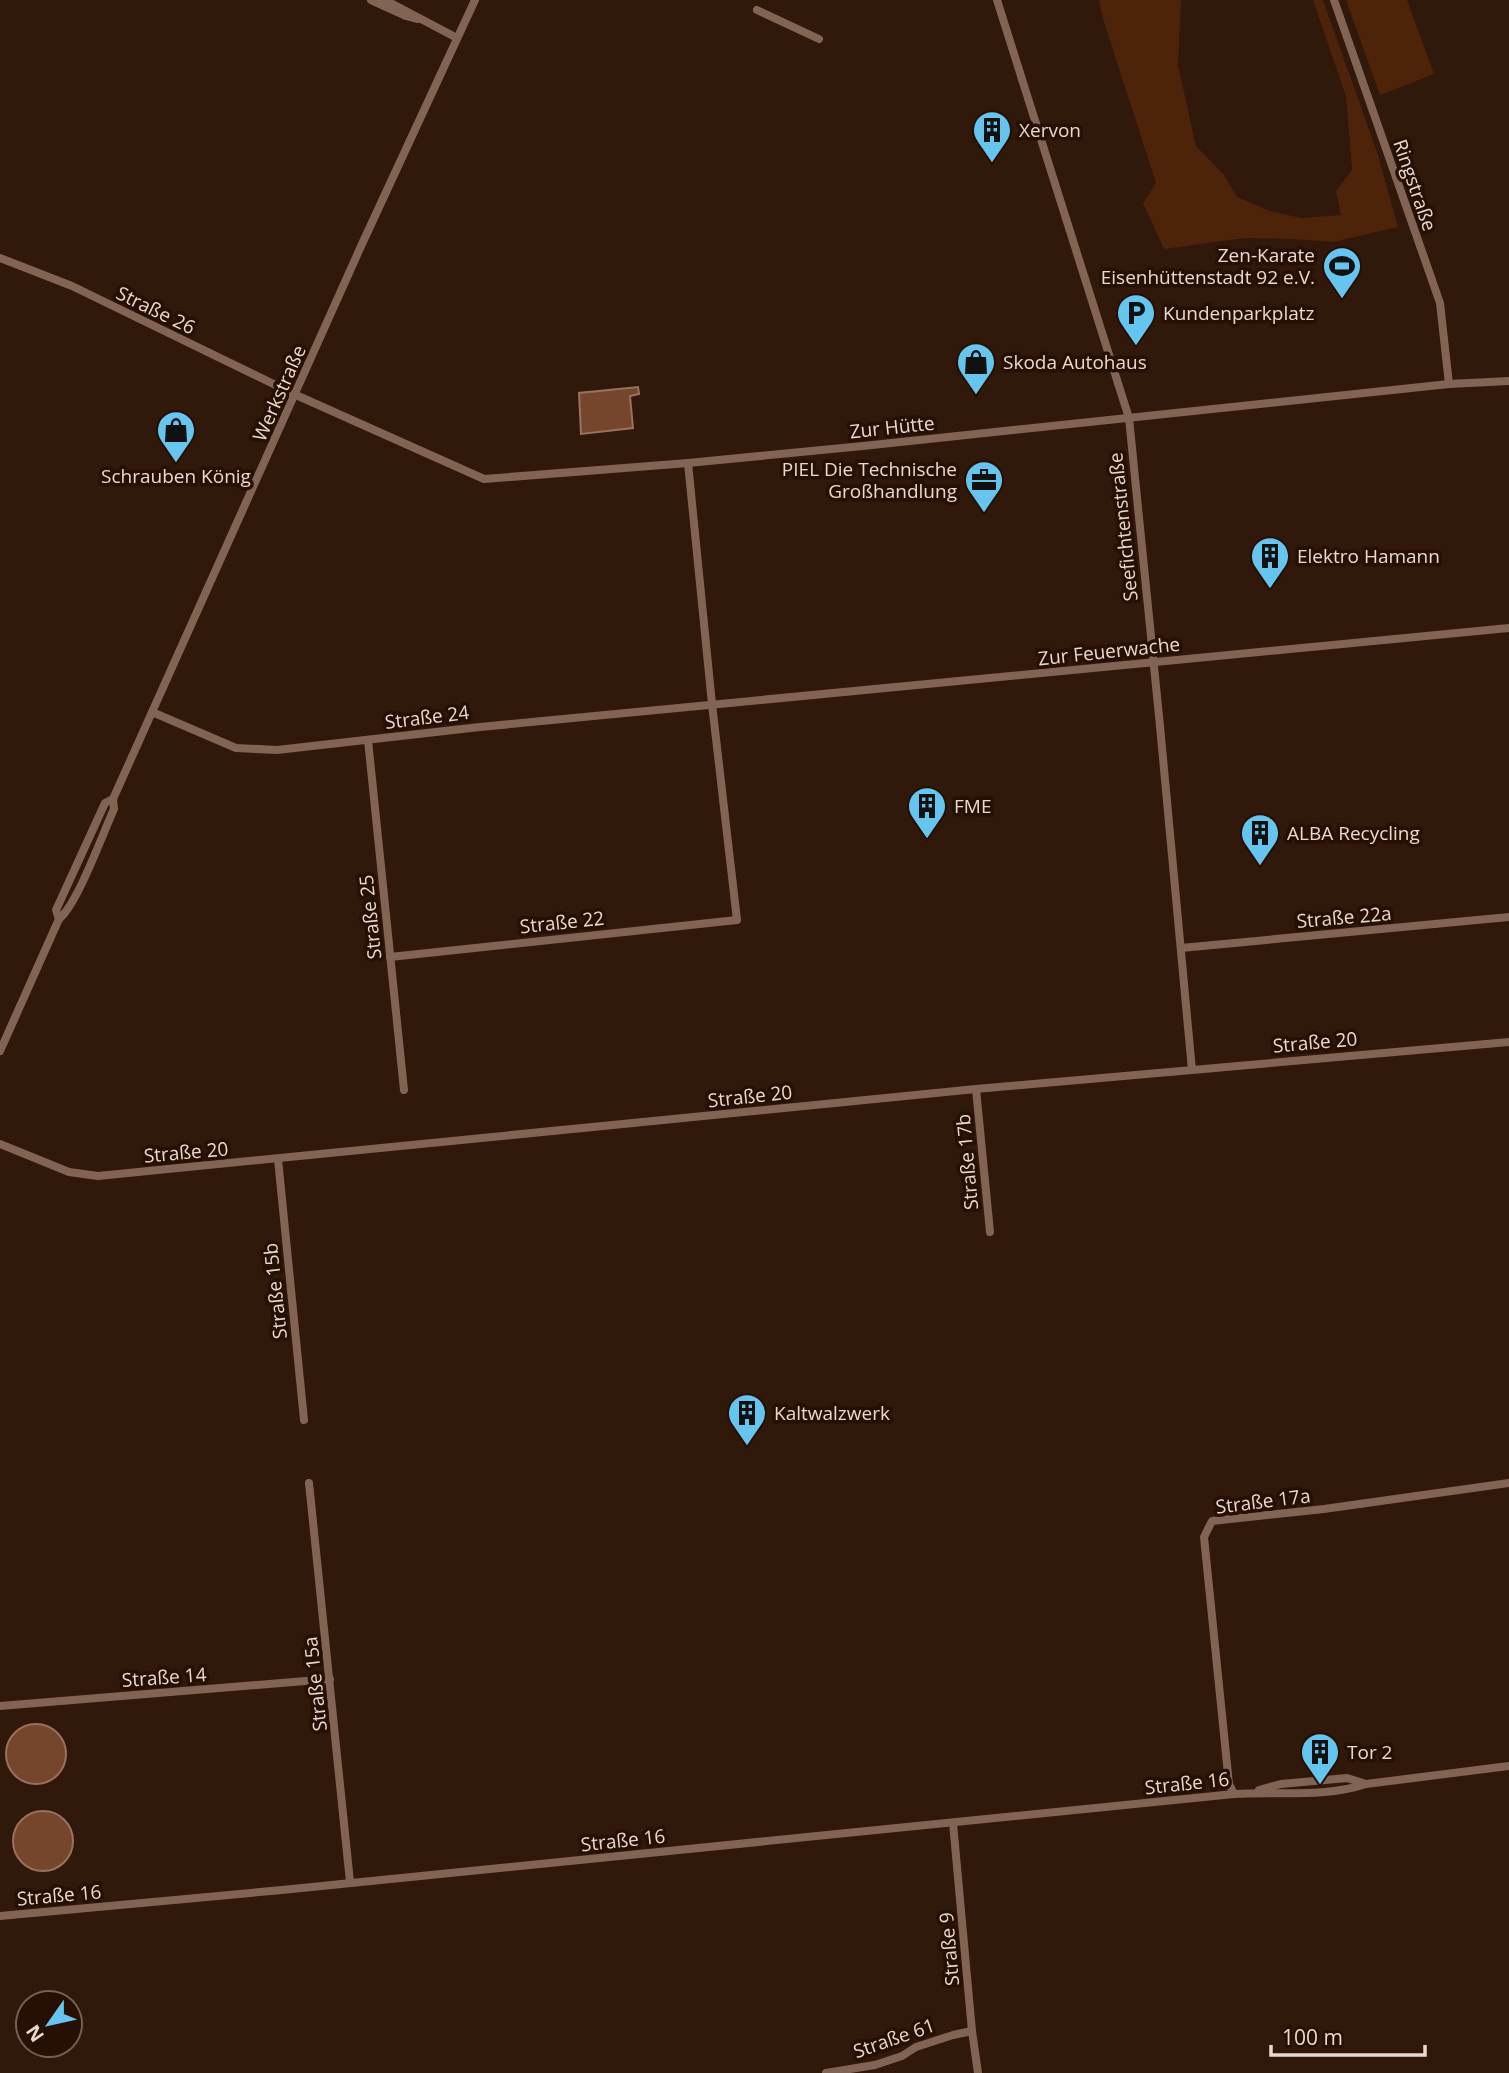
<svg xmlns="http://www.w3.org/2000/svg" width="1509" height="2073" viewBox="0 0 1509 2073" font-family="'Open Sans',sans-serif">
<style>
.green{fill:#4d230a}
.water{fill:#76462c;stroke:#98725d;stroke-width:2}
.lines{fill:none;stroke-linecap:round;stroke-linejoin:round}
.street{stroke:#816454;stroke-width:8}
.labels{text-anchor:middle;stroke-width:7;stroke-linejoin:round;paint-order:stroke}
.poi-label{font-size:19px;fill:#e9d8cf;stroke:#260f03;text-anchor:start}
.street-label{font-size:19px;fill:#e9d8cf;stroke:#260f03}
</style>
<rect width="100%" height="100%" fill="#30180b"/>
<g class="green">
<polygon points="1099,0 1181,0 1178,65 1196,146 1224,175 1237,197 1270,211 1301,218 1341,215 1336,191 1352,170 1346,96 1313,0 1323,0 1378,155 1398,227 1333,242 1293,239 1244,238 1164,249 1143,203 1156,183 1103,19"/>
<polygon points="1346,0 1407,0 1434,74 1380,95"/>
</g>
<g class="water">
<polygon points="638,387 639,394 630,396 633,428 581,434 579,393"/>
<circle cx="36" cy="1754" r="30"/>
<circle cx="43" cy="1841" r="30"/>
</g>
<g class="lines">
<g class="street">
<polyline points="371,0 406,16 417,19"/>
<polyline points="385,0 457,38"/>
<polyline points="997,0 1129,418 1160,726 1192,1070"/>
<polyline points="1334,0 1440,303 1449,384"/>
<polyline points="757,10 819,39"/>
<polyline points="0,258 72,286 296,395 484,479 688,463 863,446 1449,384 1509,381"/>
<polyline points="152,712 236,748 277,750 480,727 1509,628"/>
<polyline points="368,740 404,1090"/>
<polyline points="59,919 56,910 105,803 113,799"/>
<polyline points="1181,948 1509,917"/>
<polyline points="390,957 737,920 712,704 688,463"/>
<path d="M0,1051l59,-132c19,-16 43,-84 55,-110l-1,-10 249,-555 113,-244"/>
<polyline points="976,1089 990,1232"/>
<polyline points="0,1144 69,1172 98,1176 976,1089 1509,1042"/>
<polyline points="278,1159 304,1420"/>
<polyline points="309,1483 350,1882"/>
<polyline points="0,1706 330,1679"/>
<polyline points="1259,1790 1281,1784 1347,1778 1366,1784"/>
<polyline points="1234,1794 1229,1784 1204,1537 1212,1521 1324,1509 1509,1483"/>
<polyline points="953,1823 972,2031 978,2073"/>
<path d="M0,1916l282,-26 952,-96c44,-3 90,4 132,-10l143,-18"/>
<polyline points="826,2073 875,2065 902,2056 916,2047 953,2035 972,2031"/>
</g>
</g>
<defs>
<symbol id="building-pin" viewBox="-11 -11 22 30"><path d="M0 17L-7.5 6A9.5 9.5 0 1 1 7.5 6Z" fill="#65c5ee" stroke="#260f03"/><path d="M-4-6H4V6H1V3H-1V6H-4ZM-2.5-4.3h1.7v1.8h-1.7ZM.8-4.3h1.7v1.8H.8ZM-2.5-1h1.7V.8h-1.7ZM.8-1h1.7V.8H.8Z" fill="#111"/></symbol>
<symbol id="stadium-pin" viewBox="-11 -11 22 30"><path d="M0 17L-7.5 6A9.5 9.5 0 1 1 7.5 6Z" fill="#65c5ee" stroke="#260f03"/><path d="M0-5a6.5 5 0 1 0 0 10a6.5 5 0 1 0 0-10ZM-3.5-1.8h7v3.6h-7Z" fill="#111"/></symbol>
<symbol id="parking-pin" viewBox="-11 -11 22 30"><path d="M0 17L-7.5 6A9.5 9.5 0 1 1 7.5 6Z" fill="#65c5ee" stroke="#260f03"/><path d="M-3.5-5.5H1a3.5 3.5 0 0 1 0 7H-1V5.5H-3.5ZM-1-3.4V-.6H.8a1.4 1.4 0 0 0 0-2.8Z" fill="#111"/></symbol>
<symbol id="shop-pin" viewBox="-11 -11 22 30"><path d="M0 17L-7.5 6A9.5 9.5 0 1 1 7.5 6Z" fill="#65c5ee" stroke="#260f03"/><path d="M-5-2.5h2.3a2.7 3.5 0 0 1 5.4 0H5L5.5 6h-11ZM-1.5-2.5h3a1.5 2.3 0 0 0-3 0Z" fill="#111"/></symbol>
<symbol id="office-pin" viewBox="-11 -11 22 30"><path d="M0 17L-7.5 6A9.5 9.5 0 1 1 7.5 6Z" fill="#65c5ee" stroke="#260f03"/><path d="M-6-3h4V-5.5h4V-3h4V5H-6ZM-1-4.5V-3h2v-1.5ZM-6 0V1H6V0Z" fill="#111"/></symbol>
</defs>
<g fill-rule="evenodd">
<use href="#building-pin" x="970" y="108" width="44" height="60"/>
<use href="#stadium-pin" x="1320" y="244" width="44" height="60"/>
<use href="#parking-pin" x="1114" y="291" width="44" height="60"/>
<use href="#shop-pin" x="954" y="340" width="44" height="60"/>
<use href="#shop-pin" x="154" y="408" width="44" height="60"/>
<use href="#office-pin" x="962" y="458" width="44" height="60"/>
<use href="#building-pin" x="1248" y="534" width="44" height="60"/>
<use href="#building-pin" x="905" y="784" width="44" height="60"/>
<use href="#building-pin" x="1238" y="811" width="44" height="60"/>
<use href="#building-pin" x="725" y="1391" width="44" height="60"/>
<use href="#building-pin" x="1298" y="1730" width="44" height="60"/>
</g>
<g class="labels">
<g class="poi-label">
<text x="1019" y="137">Xervon</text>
<text x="1315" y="262" text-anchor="end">Zen-Karate<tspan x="1315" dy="22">Eisenhüttenstadt 92 e.V.</tspan></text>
<text x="1163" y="320">Kundenparkplatz</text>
<text x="1003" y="369">Skoda Autohaus</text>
<text x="957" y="476" text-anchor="end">PIEL Die Technische<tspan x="957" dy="22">Großhandlung</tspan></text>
<text x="176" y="483" text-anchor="middle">Schrauben König</text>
<text x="1297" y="563">Elektro Hamann</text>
<text x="954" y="813">FME</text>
<text x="1287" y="840">ALBA Recycling</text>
<text x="774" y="1420">Kaltwalzwerk</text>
<text x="1347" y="1759">Tor 2</text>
</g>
<g class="street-label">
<text transform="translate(1415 185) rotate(71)" y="7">Ringstraße</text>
<text transform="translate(156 310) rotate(26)" y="7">Straße 26</text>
<text transform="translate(279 393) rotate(-66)" y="7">Werkstraße</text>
<text transform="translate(892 427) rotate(-6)" y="7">Zur Hütte</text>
<text transform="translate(1123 527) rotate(-96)" y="7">Seefichtenstraße</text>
<text transform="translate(1109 651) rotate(-6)" y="7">Zur Feuerwache</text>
<text transform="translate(427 717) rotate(-7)" y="7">Straße 24</text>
<text transform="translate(370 917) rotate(-96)" y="7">Straße 25</text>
<text transform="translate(1344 917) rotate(-5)" y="7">Straße 22a</text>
<text transform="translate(562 922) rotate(-6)" y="7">Straße 22</text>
<text transform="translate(1315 1042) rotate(-5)" y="7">Straße 20</text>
<text transform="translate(750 1096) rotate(-6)" y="7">Straße 20</text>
<text transform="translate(186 1152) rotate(-5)" y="7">Straße 20</text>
<text transform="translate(967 1162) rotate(-95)" y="7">Straße 17b</text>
<text transform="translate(275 1291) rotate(-96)" y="7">Straße 15b</text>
<text transform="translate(1263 1501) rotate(-7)" y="7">Straße 17a</text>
<text transform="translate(164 1677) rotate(-4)" y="7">Straße 14</text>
<text transform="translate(315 1684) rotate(-96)" y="7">Straße 15a</text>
<text transform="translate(1187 1783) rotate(-6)" y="7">Straße 16</text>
<text transform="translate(623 1840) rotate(-6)" y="7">Straße 16</text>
<text transform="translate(59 1895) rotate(-5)" y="7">Straße 16</text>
<text transform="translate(949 1949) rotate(-95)" y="7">Straße 9</text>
<text transform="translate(894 2038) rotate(-19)" y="7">Straße 61</text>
</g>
</g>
<g transform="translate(49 2024) rotate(236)"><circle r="33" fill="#260f03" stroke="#745f55" stroke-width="2"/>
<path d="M0-5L12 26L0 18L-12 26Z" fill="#65c5ee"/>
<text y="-10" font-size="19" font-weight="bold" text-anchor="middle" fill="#e9d8cf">N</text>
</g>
<path d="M1271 2045v10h154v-10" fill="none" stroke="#e9d8cf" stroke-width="3.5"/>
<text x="1282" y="2045" font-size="21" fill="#e9d8cf" stroke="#260f03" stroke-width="5" paint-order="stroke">100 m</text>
</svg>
